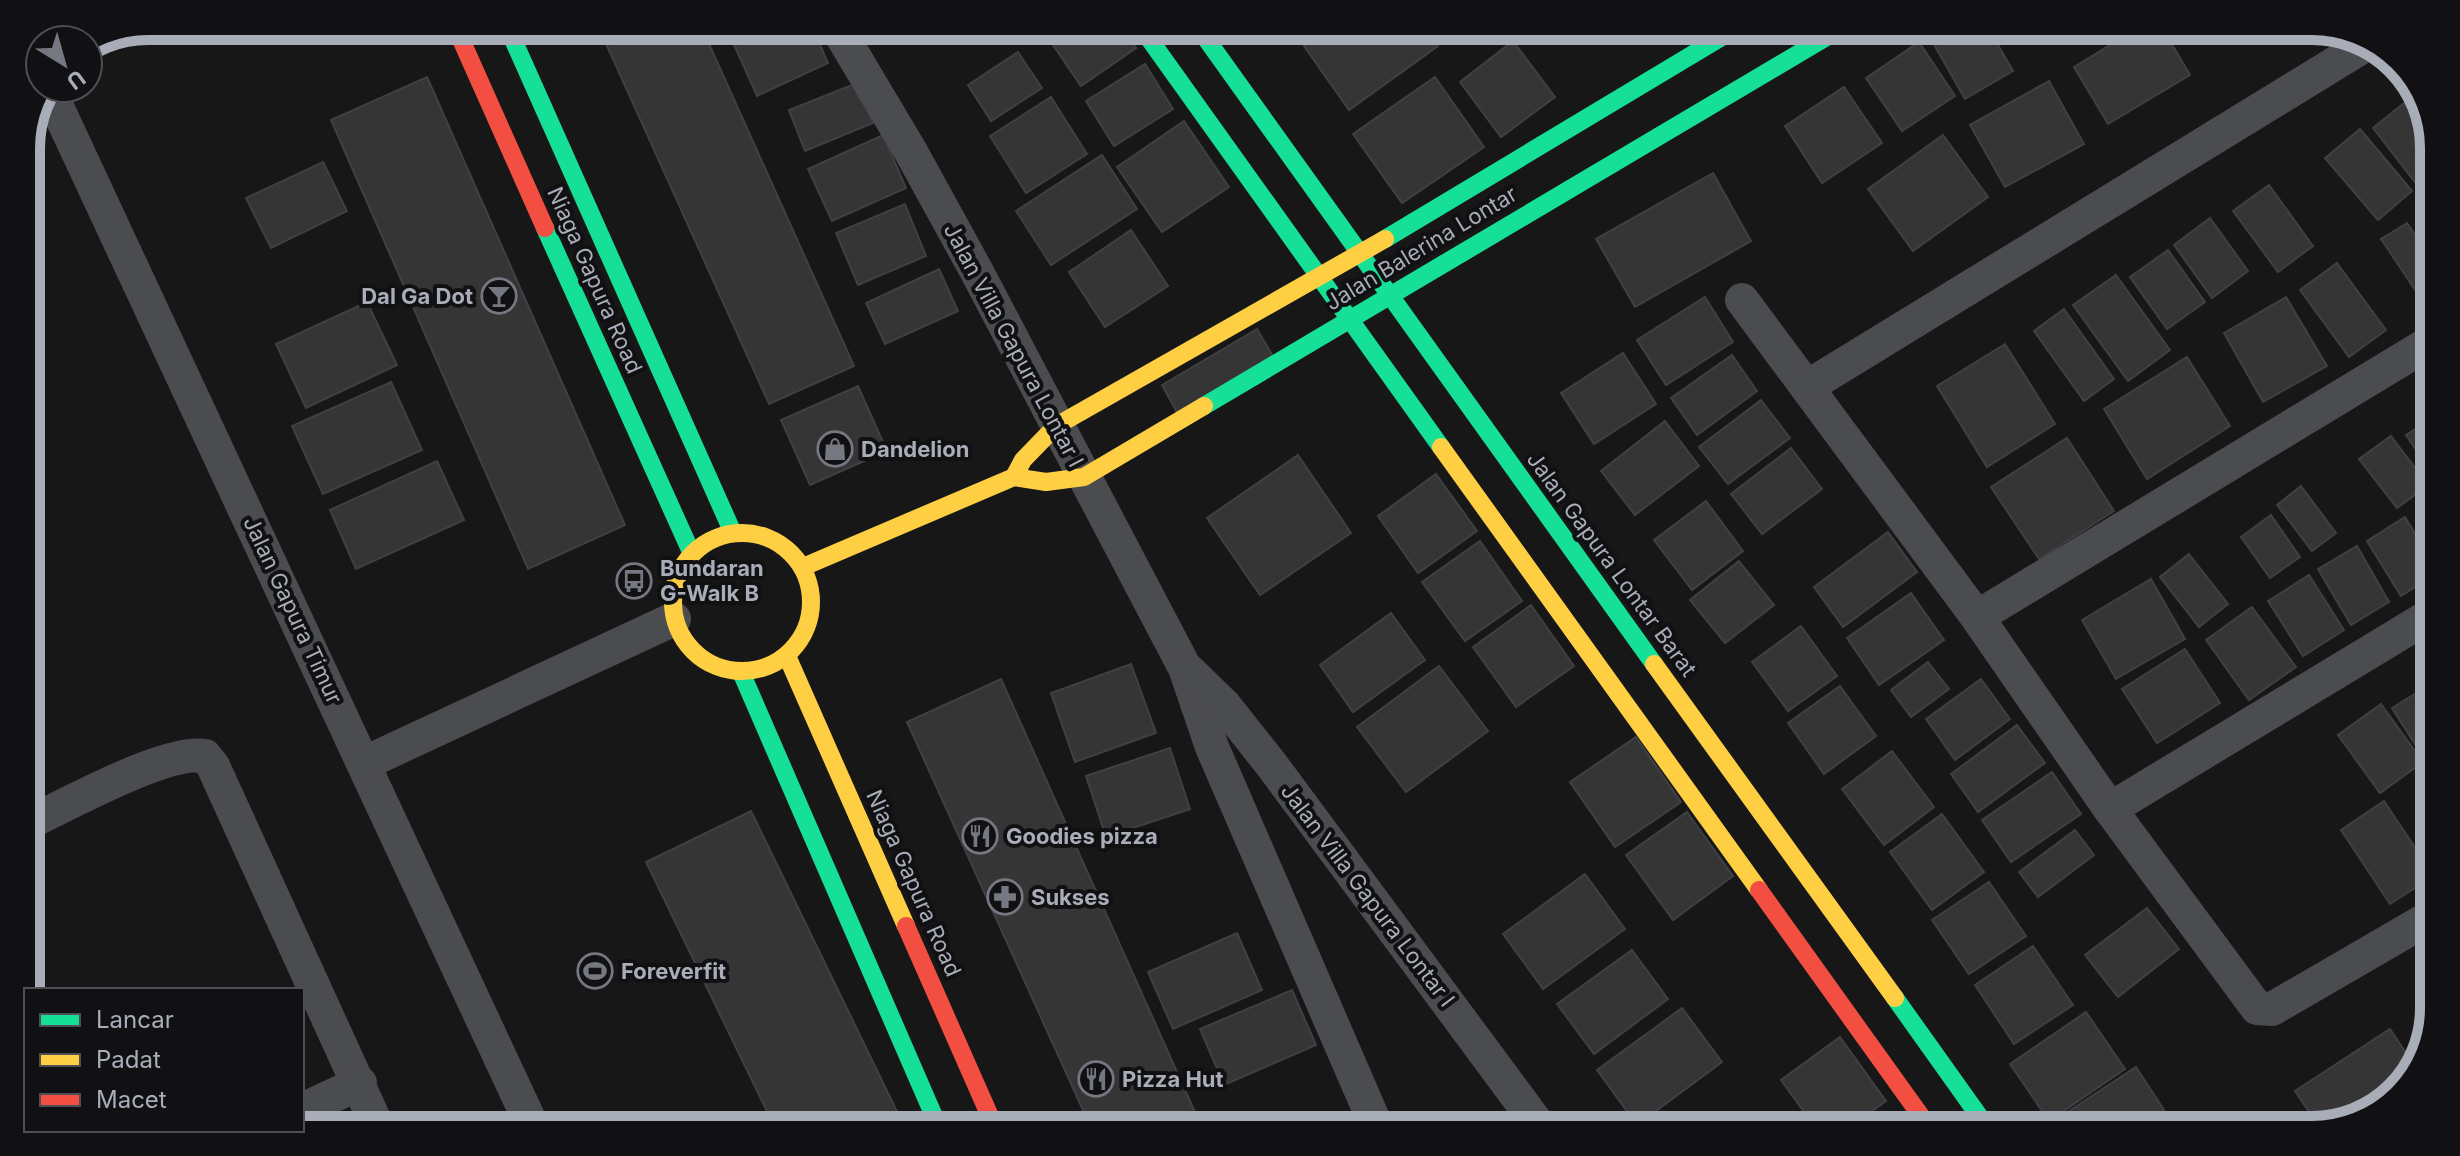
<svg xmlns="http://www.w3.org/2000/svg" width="2460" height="1156" viewBox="0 0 2460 1156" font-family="Inter,sans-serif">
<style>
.building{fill:#353536;stroke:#3f4043;stroke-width:2}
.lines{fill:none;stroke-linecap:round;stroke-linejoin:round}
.street{stroke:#4b4c50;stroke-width:34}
.fast{stroke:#16e098;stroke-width:18}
.slow{stroke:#ffcf43;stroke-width:18}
.jam{stroke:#f24e42;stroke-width:18}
.labels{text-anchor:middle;stroke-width:8;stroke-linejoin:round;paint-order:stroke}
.street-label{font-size:22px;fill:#a8adb8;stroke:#111113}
.poi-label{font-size:22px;font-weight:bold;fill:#a8adb8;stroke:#111113;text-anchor:start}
.rim{fill:none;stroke:#a8adb8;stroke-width:10}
</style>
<rect width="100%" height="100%" fill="#171717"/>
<g class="building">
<polygon points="149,26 193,26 156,41"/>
<polygon points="598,26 701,26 854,366 769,404"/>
<polygon points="756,26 812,26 828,63 757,96 731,38"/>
<polygon points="1040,26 1120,26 1136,48 1081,86"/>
<polygon points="1332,26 1424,26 1438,46 1349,110 1304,46"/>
<polygon points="1520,26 1550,26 1531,40"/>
<polygon points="1947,26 1987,26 2013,71 1965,99 1929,36"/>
<polygon points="2035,26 2068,26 2044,41"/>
<polygon points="2141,26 2161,26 2190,75 2108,124 2074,67"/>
<polygon points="1513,41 1555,97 1501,137 1460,82"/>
<polygon points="1919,42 1955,96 1902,131 1866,78"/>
<polygon points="1018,52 1042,88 991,121 968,85"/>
<polygon points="1145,64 1173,109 1114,146 1086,101"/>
<polygon points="427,77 625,525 528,569 331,120"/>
<polygon points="1435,77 1484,147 1402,203 1353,134"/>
<polygon points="2049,81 2084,144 2005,187 1970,125"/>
<polygon points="857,83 873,123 805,151 789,110"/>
<polygon points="1844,87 1882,143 1822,183 1785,126"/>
<polygon points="1051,97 1087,154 1026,193 990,136"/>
<polygon points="2408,100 2430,129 2434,140 2434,194 2428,199 2373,128"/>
<polygon points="1184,121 1229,187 1162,232 1117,167"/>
<polygon points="2360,129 2412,191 2378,220 2325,158"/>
<polygon points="883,135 906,188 832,221 808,169"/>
<polygon points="1943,135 1988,197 1913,251 1868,189"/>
<polygon points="1102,155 1137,209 1051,265 1016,211"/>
<polygon points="323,162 347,211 271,248 246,198"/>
<polygon points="1713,173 1751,241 1635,307 1596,239"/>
<polygon points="2269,185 2313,246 2278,272 2233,211"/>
<polygon points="905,204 926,256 858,285 836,233"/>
<polygon points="2434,207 2434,245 2416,218"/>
<polygon points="2210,218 2248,271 2212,298 2174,245"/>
<polygon points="2407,223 2434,263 2434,309 2430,312 2381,239"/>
<polygon points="1131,230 1168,286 1105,327 1069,272"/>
<polygon points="2168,250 2205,302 2167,329 2130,277"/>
<polygon points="2337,263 2386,330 2349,357 2300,290"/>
<polygon points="939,269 958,311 885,344 866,303"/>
<polygon points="2116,275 2170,350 2128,381 2073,305"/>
<polygon points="1705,297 1733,342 1666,385 1637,340"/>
<polygon points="2286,297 2327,366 2263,402 2224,333"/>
<polygon points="367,302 397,365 306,408 276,344"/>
<polygon points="2064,309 2114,379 2084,401 2034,331"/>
<polygon points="1257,329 1274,358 1178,414 1162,385"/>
<polygon points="2005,344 2055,424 1987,467 1937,386"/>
<polygon points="1623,353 1656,404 1594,444 1561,393"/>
<polygon points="1732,355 1757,391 1697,435 1671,398"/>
<polygon points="2187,357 2230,426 2147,479 2104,409"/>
<polygon points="391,382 422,450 323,494 292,426"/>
<polygon points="858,386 887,451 810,485 781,420"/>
<polygon points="1761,400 1790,438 1728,484 1699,447"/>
<polygon points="2431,419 2434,423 2434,477 2406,435"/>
<polygon points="1665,421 1699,466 1635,515 1601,471"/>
<polygon points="2391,436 2428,485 2397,508 2359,459"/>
<polygon points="2067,438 2114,511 2039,559 1991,487"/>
<polygon points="1791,448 1822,489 1762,534 1731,494"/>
<polygon points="1298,455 1351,533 1260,595 1207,518"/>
<polygon points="437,461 464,520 356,569 330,510"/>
<polygon points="1436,474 1477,531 1418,573 1378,516"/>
<polygon points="2301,486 2336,533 2312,551 2277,505"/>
<polygon points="1706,501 1743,551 1692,590 1654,540"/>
<polygon points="2434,509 2434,548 2418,518"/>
<polygon points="2271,515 2300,557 2270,578 2241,537"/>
<polygon points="2405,517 2434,565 2434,575 2401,596 2367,541"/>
<polygon points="1888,532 1917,572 1843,627 1814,587"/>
<polygon points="1480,541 1522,601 1465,641 1422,582"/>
<polygon points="2357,546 2389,602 2351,625 2318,569"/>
<polygon points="2189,554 2228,604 2199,627 2160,577"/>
<polygon points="1739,561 1774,605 1725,643 1690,600"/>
<polygon points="2309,575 2344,630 2303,656 2268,601"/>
<polygon points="2151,579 2185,639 2116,679 2082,620"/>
<polygon points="1911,593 1944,640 1879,685 1847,638"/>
<polygon points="1531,605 1574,666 1516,707 1473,647"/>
<polygon points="2252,607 2296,667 2249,700 2206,640"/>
<polygon points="1391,613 1425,660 1353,712 1320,665"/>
<polygon points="1801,626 1837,676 1788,711 1752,662"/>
<polygon points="2185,649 2220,703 2157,743 2122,689"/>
<polygon points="1928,662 1949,689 1911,717 1891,690"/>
<polygon points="1131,664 1156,733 1075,762 1051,693"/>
<polygon points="1439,666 1488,731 1406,792 1357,727"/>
<polygon points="1001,679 1199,1121 1178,1130 1092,1130 907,722"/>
<polygon points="1981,679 2010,719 1955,760 1926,719"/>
<polygon points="2434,682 2434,754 2425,760 2392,708"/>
<polygon points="1840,686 1876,736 1824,774 1788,723"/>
<polygon points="2381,704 2423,762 2380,793 2338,735"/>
<polygon points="2017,725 2045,763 1978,812 1951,774"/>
<polygon points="1636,737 1681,802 1615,847 1570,782"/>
<polygon points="1170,748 1190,809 1106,837 1086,776"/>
<polygon points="1892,751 1934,807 1884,845 1842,789"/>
<polygon points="2052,772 2081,814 2011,862 1982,820"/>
<polygon points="2384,801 2434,876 2390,904 2341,830"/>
<polygon points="751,811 906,1130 776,1130 646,862"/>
<polygon points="1687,812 1733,876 1673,920 1626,855"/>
<polygon points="1942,814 1984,872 1932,910 1890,852"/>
<polygon points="2075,830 2094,855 2038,897 2019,872"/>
<polygon points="1585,874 1625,929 1543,989 1503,934"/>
<polygon points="1989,882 2026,936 1969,974 1932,920"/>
<polygon points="2147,908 2179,949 2118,997 2085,955"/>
<polygon points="1237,933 1262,990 1173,1029 1148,972"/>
<polygon points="2033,946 2073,1005 2014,1044 1975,985"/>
<polygon points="1632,950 1668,999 1594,1054 1557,1004"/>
<polygon points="1292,990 1316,1045 1224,1085 1200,1029"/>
<polygon points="1682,1008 1722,1062 1637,1125 1597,1070"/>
<polygon points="2086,1012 2125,1069 2049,1121 2010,1064"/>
<polygon points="2390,1029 2416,1068 2380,1110 2320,1128 2295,1091"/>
<polygon points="1840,1037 1886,1101 1846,1130 1817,1130 1781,1080"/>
<polygon points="2136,1067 2177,1130 2077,1130 2066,1113"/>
</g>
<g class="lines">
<g class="street">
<polyline points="836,26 911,152 977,272 1185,668 1212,747 1378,1130"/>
<polyline points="49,90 534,1130"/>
<polyline points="1742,300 1977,617 2110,809 2257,1008 2272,1009 2434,915"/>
<polyline points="1807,387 2370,42"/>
<polyline points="1977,617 2434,340"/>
<polyline points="1189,671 1225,706 1271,764 1542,1130"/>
<polyline points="365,763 674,619"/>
<polyline points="2110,809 2434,613"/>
<path d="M26,824c39,-18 140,-75 179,-68l8,10 166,364"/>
<polyline points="302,1110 360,1083"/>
</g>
<g class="fast">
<polyline points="507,26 733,533"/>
<polyline points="1140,26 1441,447"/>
<polyline points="1197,26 1654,664"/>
<polyline points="545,228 692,554"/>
<polyline points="1385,239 1740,26"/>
<polyline points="1204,406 1845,26"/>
<polyline points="741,672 940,1130"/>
<polyline points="1895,998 1989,1130"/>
</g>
<g class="slow">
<polyline points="1441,447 1759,890"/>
<polyline points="1014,477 1023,460 1056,426 1385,239"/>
<circle cx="742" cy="602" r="69"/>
<polyline points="803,567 1014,477 1046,482 1084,477 1204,406"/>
<polyline points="787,656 906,926"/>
<polyline points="1654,664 1895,998"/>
</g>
<g class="jam">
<polyline points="455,26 545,228"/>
<polyline points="1759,890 1931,1130"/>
<polyline points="906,926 996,1130"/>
</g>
</g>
<defs>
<symbol id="bar-ring" viewBox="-11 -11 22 22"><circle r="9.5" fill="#111113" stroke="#757880" stroke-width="1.5"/><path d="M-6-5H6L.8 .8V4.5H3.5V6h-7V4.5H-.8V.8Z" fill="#757880"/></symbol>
<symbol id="shop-ring" viewBox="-11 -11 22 22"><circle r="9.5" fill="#111113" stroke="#757880" stroke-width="1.5"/><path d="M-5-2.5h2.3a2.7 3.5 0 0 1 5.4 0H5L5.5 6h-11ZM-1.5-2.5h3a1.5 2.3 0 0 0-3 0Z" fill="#757880"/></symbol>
<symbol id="bus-ring" viewBox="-11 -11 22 22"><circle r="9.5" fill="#111113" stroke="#757880" stroke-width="1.5"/><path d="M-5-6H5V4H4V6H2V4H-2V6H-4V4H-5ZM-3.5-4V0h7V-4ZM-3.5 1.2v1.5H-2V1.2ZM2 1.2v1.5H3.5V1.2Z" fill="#757880"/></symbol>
<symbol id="restaurant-ring" viewBox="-11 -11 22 22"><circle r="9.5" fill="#111113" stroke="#757880" stroke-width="1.5"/><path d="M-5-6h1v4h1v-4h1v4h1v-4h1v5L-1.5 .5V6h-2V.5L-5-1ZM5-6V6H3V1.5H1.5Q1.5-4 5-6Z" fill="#757880"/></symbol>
<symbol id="pharmacy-ring" viewBox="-11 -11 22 22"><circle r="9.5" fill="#111113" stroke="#757880" stroke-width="1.5"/><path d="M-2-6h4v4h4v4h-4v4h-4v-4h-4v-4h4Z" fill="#757880"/></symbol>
<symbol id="stadium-ring" viewBox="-11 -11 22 22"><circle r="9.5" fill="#111113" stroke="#757880" stroke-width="1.5"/><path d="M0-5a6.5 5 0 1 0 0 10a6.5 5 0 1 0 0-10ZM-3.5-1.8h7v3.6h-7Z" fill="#757880"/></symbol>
</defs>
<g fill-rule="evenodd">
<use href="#bar-ring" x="479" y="276" width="40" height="40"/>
<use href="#shop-ring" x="815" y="429" width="40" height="40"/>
<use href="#bus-ring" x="614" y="561" width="40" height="40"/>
<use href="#restaurant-ring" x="960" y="816" width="40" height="40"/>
<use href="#pharmacy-ring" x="985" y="877" width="40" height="40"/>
<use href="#stadium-ring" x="575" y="951" width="40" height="40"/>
<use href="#restaurant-ring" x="1076" y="1059" width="40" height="40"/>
</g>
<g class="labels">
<g class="street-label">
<text transform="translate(1421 248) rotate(-31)" y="8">Jalan Balerina Lontar</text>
<text transform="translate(595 280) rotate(66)" y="8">Niaga Gapura Road</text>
<text transform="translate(1014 345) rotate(62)" y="8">Jalan Villa Gapura Lontar I</text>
<text transform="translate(1612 564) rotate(54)" y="8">Jalan Gapura Lontar Barat</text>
<text transform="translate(293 610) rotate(65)" y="8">Jalan Gapura Timur</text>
<text transform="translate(914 883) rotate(66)" y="8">Niaga Gapura Road</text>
<text transform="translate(1368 895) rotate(53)" y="8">Jalan Villa Gapura Lontar I</text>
</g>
<g class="poi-label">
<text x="473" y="304" text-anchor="end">Dal Ga Dot</text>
<text x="861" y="457">Dandelion</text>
<text x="660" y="576">Bundaran<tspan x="660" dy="25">G-Walk B</tspan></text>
<text x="1006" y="844">Goodies pizza</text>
<text x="1031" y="905">Sukses</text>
<text x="621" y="979">Foreverfit</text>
<text x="1122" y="1087">Pizza Hut</text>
</g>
</g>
<path d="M0 0H2460V1156H0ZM148 40H2312A108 108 0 0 1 2420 148V1008A108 108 0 0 1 2312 1116H148A108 108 0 0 1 40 1008V148A108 108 0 0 1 148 40Z" fill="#111113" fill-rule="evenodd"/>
<path class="rim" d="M148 40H2312A108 108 0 0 1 2420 148V1008A108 108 0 0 1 2312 1116H148A108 108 0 0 1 40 1008V148A108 108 0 0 1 148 40Z"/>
<rect x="24" y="988" width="280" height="144" fill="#111113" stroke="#4d4f55" stroke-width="2"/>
<rect x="40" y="1014" width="40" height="12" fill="#16e098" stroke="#4d4f55" stroke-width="2"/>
<text x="96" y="1028" font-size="24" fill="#a8adb8">Lancar</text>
<rect x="40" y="1054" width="40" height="12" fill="#ffcf43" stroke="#4d4f55" stroke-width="2"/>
<text x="96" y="1068" font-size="24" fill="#a8adb8">Padat</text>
<rect x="40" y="1094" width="40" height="12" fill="#f24e42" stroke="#4d4f55" stroke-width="2"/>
<text x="96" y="1108" font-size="24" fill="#a8adb8">Macet</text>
<g transform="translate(64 64) rotate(143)"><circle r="38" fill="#111113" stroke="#4d4f55" stroke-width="2"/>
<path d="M0-6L14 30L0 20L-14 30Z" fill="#757880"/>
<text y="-12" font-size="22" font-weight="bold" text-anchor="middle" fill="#a8adb8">U</text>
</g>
</svg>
